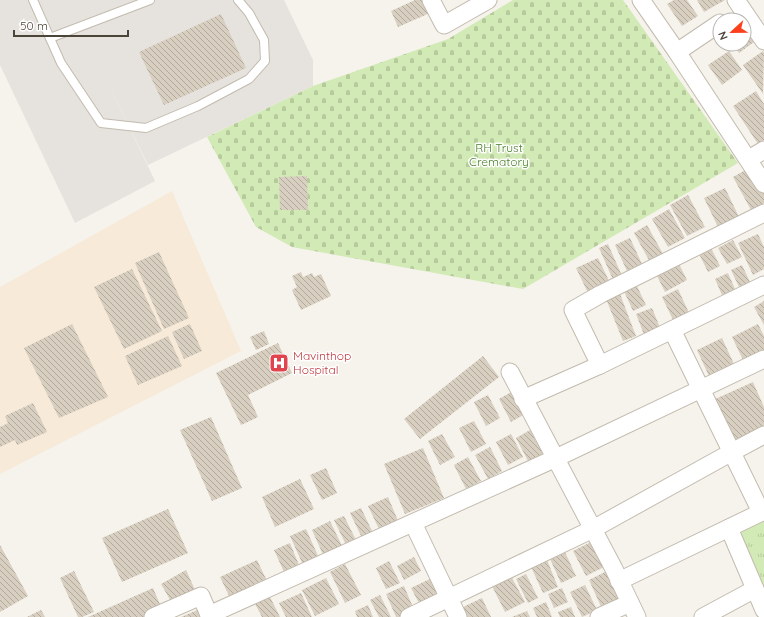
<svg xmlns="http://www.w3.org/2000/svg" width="764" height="617" viewBox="0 0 764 617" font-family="Quicksand,sans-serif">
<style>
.commercial{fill:#f7ead8}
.industrial{fill:#e6e2dd}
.cemetery{fill:url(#cemetery-stones)}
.park{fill:url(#park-tufts)}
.building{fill:url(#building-back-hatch)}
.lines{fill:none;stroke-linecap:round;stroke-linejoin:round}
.service-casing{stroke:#c2bbae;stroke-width:10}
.minor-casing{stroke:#c2bbae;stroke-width:19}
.service{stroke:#fff;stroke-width:8}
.minor{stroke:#fff;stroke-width:17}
.labels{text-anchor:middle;stroke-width:3;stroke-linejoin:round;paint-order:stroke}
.park-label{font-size:12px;fill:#4a7f2a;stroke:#fff}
.health-label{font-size:12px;fill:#be3a42;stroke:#fff;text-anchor:start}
</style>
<defs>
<pattern id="cemetery-stones" width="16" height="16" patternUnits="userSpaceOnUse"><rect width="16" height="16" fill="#d2eab5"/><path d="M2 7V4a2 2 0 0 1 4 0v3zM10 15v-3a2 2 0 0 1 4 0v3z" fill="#b6ca9c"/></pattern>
<pattern id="park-tufts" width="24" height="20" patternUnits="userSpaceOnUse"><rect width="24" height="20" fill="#d2eab5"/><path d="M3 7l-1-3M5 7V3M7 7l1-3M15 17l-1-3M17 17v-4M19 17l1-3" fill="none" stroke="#b6ca9c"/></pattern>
<pattern id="building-back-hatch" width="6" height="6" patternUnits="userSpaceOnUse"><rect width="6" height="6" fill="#d8cfc1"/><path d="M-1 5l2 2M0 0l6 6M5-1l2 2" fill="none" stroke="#b1aa9e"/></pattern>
</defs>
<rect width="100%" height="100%" fill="#f6f3ec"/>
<polygon class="commercial" points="172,191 241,351 0,474 0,287"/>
<polygon class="industrial" points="0,0 284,0 313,60 313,86 148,165 101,68 155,181 75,223 0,65"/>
<polygon class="cemetery" points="513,0 623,0 738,163 523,289 292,247 256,227 207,137 313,86 448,39"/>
<polygon class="park" points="764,511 764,610 729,528"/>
<g class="building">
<polygon points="415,0 424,0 430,13 398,27 391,11"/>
<polygon points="674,0 687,0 698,16 682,26 667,4"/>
<polygon points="697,0 725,0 704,12"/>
<polygon points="221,14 246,68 164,105 139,52"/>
<polygon points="744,21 758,39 739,53 732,44 744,44"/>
<polygon points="729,51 742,70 722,85 708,65"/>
<polygon points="763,51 764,53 763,94 743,65"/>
<polygon points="756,91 764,104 764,140 758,144 733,106"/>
<polygon points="751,167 764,192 764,203 751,210 733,177"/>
<polygon points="307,176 308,210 280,210 279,177"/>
<polygon points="725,188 740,219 719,229 704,198"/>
<polygon points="688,195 705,227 687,236 670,205"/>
<polygon points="669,209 685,238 668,247 652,219"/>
<polygon points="647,225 663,254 650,262 634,233"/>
<polygon points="758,234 764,247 764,269 753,275 738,243"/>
<polygon points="630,238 642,264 627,271 615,245"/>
<polygon points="733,240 742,257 727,264 718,248"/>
<polygon points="608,244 623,278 614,282 599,248"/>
<polygon points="709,244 720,266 708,272 697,250"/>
<polygon points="159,252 189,318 164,329 135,263"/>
<polygon points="598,258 612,287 590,297 576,268"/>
<polygon points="679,264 687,280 665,292 657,276"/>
<polygon points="742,265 750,282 739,287 731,270"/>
<polygon points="132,269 162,331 124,349 94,287"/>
<polygon points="301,272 303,277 312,273 314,277 321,274 331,296 301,310 292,290 297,287 292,276"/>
<polygon points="728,273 738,296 725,302 715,279"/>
<polygon points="636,284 646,305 633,311 623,289"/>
<polygon points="678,289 690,315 674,322 662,297"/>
<polygon points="620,294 636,336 623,341 606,299"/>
<polygon points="764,301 764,325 754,307"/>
<polygon points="652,308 661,330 645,337 636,314"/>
<polygon points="72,324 108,397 59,418 24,348"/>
<polygon points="190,324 202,351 184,359 172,332"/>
<polygon points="758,324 764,336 764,350 743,360 732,337"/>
<polygon points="264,331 269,344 256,350 250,337"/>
<polygon points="168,336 182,366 138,385 125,356"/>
<polygon points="722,338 734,364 709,376 697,350"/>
<polygon points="278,343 292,373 248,395 258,417 241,425 216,373"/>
<polygon points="483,356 499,377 420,439 404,419"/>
<polygon points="753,382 764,407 764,432 734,446 713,400"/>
<polygon points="513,391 525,414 511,422 499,399"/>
<polygon points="488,395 500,418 486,426 474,402"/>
<polygon points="33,403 47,432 17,445 15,440 0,447 0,427 8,423 5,416"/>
<polygon points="211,417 242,488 212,501 180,430"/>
<polygon points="474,421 486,444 471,452 459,428"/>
<polygon points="530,430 543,454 528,461 516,438"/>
<polygon points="442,434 455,457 440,465 428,441"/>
<polygon points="511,434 523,457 508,465 496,442"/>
<polygon points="490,447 502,471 488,479 475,455"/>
<polygon points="423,448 444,498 405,514 384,464"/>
<polygon points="468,457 481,481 466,489 454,465"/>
<polygon points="326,468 337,493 322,500 310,475"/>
<polygon points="300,479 314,509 275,527 262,497"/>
<polygon points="388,497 399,523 380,531 368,506"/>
<polygon points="361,508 373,533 362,538 350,513"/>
<polygon points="168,509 188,553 122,582 102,538"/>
<polygon points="344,516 356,540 346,545 334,520"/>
<polygon points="330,521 343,548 324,557 312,530"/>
<polygon points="306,529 319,558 303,565 290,536"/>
<polygon points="591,542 604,567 586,576 573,551"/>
<polygon points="290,543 299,565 284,572 274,550"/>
<polygon points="0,545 28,596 0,612"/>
<polygon points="565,552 576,576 561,583 550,559"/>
<polygon points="414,557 421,571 404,580 397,566"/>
<polygon points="257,560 268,583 231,600 220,577"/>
<polygon points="547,560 558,587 543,593 531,567"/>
<polygon points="389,561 400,583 386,589 376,568"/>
<polygon points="345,564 361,595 345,603 330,572"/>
<polygon points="186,570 196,592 173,605 161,584"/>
<polygon points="74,571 94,612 82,617 78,617 60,578"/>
<polygon points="607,571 621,602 603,611 589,580"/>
<polygon points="526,574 538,598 528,603 516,579"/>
<polygon points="511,576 525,602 505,612 492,586"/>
<polygon points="326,578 339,604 315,616 302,590"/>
<polygon points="430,579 441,600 422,609 411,588"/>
<polygon points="585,585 597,610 582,617 570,592"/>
<polygon points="404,586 415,612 405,617 396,617 386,594"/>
<polygon points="153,588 162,609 144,617 88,617"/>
<polygon points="562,588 568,602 554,608 548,594"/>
<polygon points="301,593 312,617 286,617 279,603"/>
<polygon points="269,595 280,617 262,617 254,602"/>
<polygon points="380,595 391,617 379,617 370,600"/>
<polygon points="482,598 491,617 463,617 459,609"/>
<polygon points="546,602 552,617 537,617 533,608"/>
<polygon points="368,605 373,617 357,617 355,611"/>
<polygon points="571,607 575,617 560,617 558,612"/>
<polygon points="200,609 203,617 181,617"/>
<polygon points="41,610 45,617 27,617"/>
<polygon points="527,611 530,617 512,617"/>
</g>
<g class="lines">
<defs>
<g id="service">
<polyline points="33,0 61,63 101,123 146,128 198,106 249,79 265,61 264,40 249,13 238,0"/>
<polyline points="50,38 150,0"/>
</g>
<g id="minor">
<polyline points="431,0 444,25 488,0"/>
<polyline points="641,0 677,52 764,184"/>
<polyline points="736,0 764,41"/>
<polyline points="677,52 720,23"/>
<polyline points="749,159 764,150"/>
<polyline points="672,330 761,512"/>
<polyline points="600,365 573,310 601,294 764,213"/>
<polyline points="510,372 614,569 637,617"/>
<polyline points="523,399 600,365 764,285"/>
<polyline points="413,523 458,617"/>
<polyline points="729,528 764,610"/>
<polyline points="619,581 764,511"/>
<polyline points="209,615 556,458 764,359"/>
<polyline points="153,617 201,596 210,617"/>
<polyline points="409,617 593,529 732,452 764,435"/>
<polyline points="599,617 630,603"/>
<polyline points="703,617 755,589"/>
</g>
</defs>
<use href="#service" class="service-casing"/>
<use href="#minor" class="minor-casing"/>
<use href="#service" class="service"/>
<use href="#minor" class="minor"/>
</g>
<defs>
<symbol id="hospital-square" viewBox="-11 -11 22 22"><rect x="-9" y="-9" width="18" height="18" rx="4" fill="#e0444e" stroke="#fff"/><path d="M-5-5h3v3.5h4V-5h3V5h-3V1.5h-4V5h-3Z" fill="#fff"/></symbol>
</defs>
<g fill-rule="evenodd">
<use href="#hospital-square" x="268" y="352" width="22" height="22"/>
</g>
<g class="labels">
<g class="park-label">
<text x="499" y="152">RH Trust<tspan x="499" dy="14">Crematory</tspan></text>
</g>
<g class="health-label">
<text x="293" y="360">Mavinthop<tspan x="293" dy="14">Hospital</tspan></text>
</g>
</g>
<g transform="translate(732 32) rotate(248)"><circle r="19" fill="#ffffff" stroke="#b7b4b0"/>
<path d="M0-3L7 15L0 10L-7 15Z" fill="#fc3f1d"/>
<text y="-6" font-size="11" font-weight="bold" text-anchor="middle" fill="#4b4439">N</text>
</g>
<path d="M14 30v6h114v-6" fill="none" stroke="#4b4439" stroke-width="2"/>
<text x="20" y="30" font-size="12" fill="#4b4439" stroke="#ffffff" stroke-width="3" paint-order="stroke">50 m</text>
</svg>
